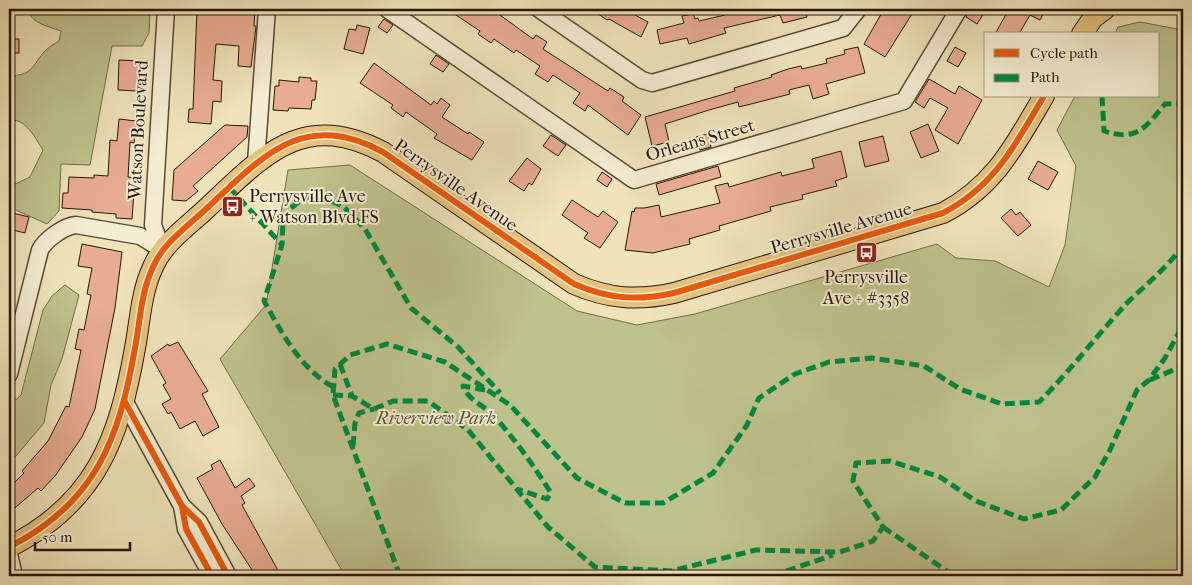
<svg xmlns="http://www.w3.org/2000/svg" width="1192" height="585" viewBox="0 0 1192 585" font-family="'IM FELL French Canon',serif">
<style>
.green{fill:#bec28c;stroke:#736c4a}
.building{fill:#e8ac92;stroke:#281609}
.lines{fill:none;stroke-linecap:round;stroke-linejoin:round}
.minor-casing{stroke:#5a4935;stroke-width:19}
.major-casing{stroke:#281609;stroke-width:22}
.minor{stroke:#f4edd2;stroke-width:16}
.major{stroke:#e7c27c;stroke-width:20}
.quiet{stroke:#00873e;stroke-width:5;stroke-dasharray:10 5;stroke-linecap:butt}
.cycleway-casing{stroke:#f4edd2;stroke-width:9}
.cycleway{stroke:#e8590c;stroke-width:6}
.labels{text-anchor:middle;stroke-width:4;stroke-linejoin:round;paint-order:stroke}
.street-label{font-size:18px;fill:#281609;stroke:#f4edd2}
.poi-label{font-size:18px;fill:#281609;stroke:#f4edd2;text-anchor:start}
.park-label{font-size:18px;font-style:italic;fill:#5c5237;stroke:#f4edd2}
</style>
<rect width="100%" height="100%" fill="#eee3b9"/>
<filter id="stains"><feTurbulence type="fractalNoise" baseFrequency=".004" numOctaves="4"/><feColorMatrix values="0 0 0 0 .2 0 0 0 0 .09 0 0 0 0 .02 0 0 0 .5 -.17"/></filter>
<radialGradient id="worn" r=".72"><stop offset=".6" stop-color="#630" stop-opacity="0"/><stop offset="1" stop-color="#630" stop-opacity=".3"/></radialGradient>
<g class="green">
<path d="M26,9h124l-1,24 -7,13h-30l-22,119 -29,-1 -2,47 -12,13 -38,-17v-20l21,-10 13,-27c-8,-12 -17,-32 -34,-30v-44c22,-1 22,-7 34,-23 4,-5 11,-9 16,-12l2,-10c-14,-5 -28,-7 -35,-22z"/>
<polygon points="1140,22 1183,30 1183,576 345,576 220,359 266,305 288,170 350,165 577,311 637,325 695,314 937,244 956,258 995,261 1049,287 1065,245 1076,166 1057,130 1075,96 1158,96 1158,34 1115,34 1118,27"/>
<polygon points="65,285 79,295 62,359 51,385 44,423 16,456 9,459 9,406 21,395 43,310 52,296"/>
</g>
<g class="building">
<polygon points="197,9 255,9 254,26 256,26 251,67 238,66 239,46 216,44 213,80 222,81 221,102 213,101 211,124 188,122 189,109 193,109"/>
<polygon points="447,9 482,9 490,15 493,10 533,39 536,35 547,42 543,49 608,91 610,88 624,97 622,101 641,115 628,135 588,105 585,111 573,103 580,93 553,75 548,82 535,74 540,66 516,50 514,53 494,39 491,43 478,34 480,31"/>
<polygon points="591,9 624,9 648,22 641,37 609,19 607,20"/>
<polygon points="723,9 805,9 807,17 783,23 780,15 724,28 726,33 689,44 687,38 660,44 657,30 684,23 682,16 693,14 695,19 698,18 699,21 725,15"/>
<polygon points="884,9 915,9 885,57 864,44"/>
<polygon points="969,9 976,9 984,13 977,24 966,17"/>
<polygon points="1009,9 1046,9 1040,20 1030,15 1019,34 995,34"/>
<polygon points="384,19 393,25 387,33 378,27"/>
<polygon points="357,25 370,28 363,54 344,49 349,29 356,30"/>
<rect x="9" y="39" width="10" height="14"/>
<polygon points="858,47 865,73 826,84 829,94 813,99 809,85 789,90 790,94 759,102 739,107 738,102 709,110 665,124 669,142 652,146 645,117 735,91 734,88 772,77 771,75 788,69 801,66 802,69 827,63 826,59 845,54 844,50"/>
<polygon points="955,47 966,53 958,67 947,61"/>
<polygon points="436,55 449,64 443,72 430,64"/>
<polygon points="119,60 139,61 137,91 118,90"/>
<polygon points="374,63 431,105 434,101 437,104 441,98 450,105 442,117 468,134 469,132 484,142 472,160 434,138 437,134 406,112 403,117 391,108 393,105 360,83"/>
<polygon points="299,77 311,78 311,81 317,81 315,100 312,100 311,109 289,108 288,111 273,110 275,86 279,86 279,80 299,82"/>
<polygon points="929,79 955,94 959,86 982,100 958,144 935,130 948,108 930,98 924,108 915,102"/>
<polygon points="119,119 136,121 134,143 130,142 128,177 135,178 132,219 116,218 116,214 92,212 92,210 62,208 63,193 68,193 69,177 94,178 94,175 108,176 110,140 117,141"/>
<polygon points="928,124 939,151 921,158 910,132"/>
<polygon points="225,125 248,126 247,137 193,186 198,191 186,201 172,200 174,170"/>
<polygon points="708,134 711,147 700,150 696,137"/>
<polygon points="551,135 566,145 558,156 543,146"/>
<polygon points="883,136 889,161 865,167 859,142"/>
<polygon points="841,151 847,177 835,181 837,186 802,195 803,199 770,207 771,211 719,226 720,230 689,239 690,244 653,253 625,250 632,211 634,212 635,208 644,208 659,205 661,217 720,203 715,186 728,183 729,187 781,172 782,176 814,168 812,159"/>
<polygon points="527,158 541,169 532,185 529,183 524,191 509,181"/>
<polygon points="1038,161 1058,172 1048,190 1028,179"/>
<polygon points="718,166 721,177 659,195 656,184"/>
<polygon points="602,172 612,179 607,187 597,180"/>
<polygon points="572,200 598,217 603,211 618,222 600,248 584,238 588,233 562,215"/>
<polygon points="1011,209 1016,215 1020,212 1031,225 1018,236 1001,218"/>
<polygon points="9,212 29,217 25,233 9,229"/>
<polygon points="82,244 122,252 115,308 95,409 82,437 55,476 41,491 38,488 9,513 9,488 24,473 22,471 48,441 66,406 69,407 81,350 75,349 79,329 84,330 91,295 87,294 92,268 78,266"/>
<polygon points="178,342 208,391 202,394 219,427 203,436 195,421 180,429 171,412 168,414 162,404 171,399 163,385 166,383 151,356 168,344 169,346"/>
<polygon points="220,460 235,488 249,478 255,486 241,496 245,503 242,505 281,576 256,576 222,524 197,478 213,469 211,465"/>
</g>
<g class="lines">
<defs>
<g id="minor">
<polyline points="387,9 634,180 904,101 959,9"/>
<polyline points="539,9 642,80 652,83 843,28 858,9"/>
<polyline points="256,163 267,9"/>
<polyline points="162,249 153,225 166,9"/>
<path d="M9,374l31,-124c5,-10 24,-24 36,-25l64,11 23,14"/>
<polyline points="125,402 182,506 199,522 228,576"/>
<polyline points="182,506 186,529 212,576"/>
<polyline points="9,554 14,576"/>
</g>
<g id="major">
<polyline points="1082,34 1093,18 1105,9"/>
<path d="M9,547c87,-44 110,-108 126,-199 5,-26 6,-56 18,-81 10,-24 35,-41 53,-58 57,-53 96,-100 177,-57l191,132c35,15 63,17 100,9l269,-80c52,-27 72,-68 101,-117"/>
</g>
</defs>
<use href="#minor" class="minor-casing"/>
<use href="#major" class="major-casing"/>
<use href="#minor" class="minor"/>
<use href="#major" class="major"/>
<g class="quiet">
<path d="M1102,96l2,35c33,11 42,-4 61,-27l18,-1"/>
<polyline points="229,187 282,245"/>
<polyline points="340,364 352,396 374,409 393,401 428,401 468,430 548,527 595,567 671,571 756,550 840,552 873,541 883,527 853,481 856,463 890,461 940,477 976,501 1024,519 1061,510 1095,477 1110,450 1137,390 1149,380 1165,358 1183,325"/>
<polyline points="1150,380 1178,368 1183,363"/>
<path d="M333,387c-33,-19 -51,-54 -69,-86l18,-56 1,-25 8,-12 9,-7 9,-5 12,1 22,9 22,23 46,79 47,39 42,46"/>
<path d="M485,390l-22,-4c5,14 19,18 30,29 21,23 41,51 58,78l-4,6 -30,-10"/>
<polyline points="333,395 352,396"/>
<polyline points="353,446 355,423 359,413 374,409"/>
<polyline points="883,527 951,574"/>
<path d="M400,576l-67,-181 2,-26 15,-14 37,-11 58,18 65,43 67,73 48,25h38l50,-30 34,-48 12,-27 36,-24 34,-12 43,-4 52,8 36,23 42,15 37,-2c32,-32 59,-68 90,-101 19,-18 38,-34 54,-55"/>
<polyline points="772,576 833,555"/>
</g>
<defs>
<g id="cycleway">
<polyline points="125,402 182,506 199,522 228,576"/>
<polyline points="182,506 186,529 212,576"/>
<path d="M9,547c87,-44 110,-108 126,-199 5,-26 6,-56 18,-81 10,-24 35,-41 53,-58 57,-53 96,-100 177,-57l191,132c35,15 63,17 100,9l269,-80c52,-27 72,-68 101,-117"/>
</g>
</defs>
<use href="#cycleway" class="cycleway-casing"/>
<use href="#cycleway" class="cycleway"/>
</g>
<defs>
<symbol id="bus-square" viewBox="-11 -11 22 22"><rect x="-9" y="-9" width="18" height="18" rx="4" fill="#8f2418" stroke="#f4edd2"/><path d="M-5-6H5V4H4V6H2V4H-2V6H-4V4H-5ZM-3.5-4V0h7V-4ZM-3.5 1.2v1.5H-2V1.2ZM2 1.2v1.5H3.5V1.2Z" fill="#fff"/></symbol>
</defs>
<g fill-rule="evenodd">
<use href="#bus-square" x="220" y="194" width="25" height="25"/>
<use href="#bus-square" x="854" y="240" width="25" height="25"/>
</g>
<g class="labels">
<g class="street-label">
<text transform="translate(138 130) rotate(-87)" y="6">Watson Boulevard</text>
<text transform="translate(700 140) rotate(-16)" y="6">Orleans Street</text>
<text transform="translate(456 185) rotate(35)" y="6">Perrysville Avenue</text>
<text transform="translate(841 228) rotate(-16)" y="6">Perrysville Avenue</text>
</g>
<g class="poi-label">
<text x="249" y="202">Perrysville Ave<tspan x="249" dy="21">+ Watson Blvd FS</tspan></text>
<text x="866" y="283" text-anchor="middle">Perrysville<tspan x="866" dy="21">Ave + #3358</tspan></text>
</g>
<g class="park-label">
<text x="436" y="424">Riverview Park</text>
</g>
</g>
<rect width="1192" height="585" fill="none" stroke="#eee3b9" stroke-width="30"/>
<rect x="10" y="10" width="1172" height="565" fill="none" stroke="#281609" stroke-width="2.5"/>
<rect x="15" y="15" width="1162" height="555" fill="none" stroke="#281609"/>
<rect x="984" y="32" width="175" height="65" fill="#f4edd2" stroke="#a29782"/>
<rect x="994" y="49" width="25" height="8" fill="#e8590c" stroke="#a29782"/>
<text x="1030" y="58" font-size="15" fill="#281609">Cycle path</text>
<rect x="994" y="74" width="25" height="8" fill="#00873e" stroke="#a29782"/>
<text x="1030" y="82" font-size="15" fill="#281609">Path</text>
<path d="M35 542v8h95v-8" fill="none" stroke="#281609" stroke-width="2.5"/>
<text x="42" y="542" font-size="15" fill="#281609" stroke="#f4edd2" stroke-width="4" paint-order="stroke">50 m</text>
<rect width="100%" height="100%" filter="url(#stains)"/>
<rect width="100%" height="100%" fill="url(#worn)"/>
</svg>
